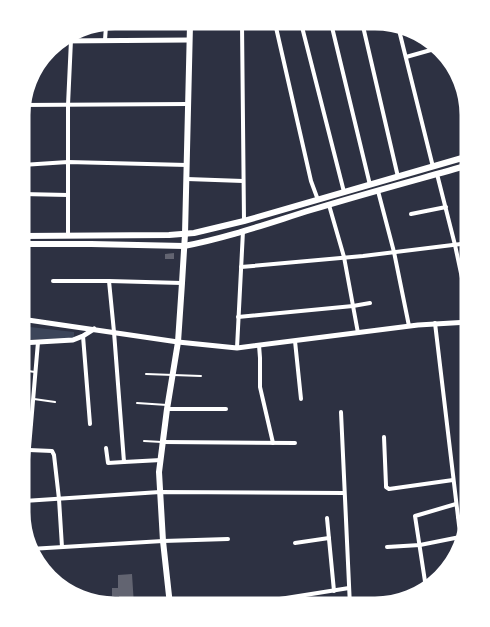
<svg xmlns="http://www.w3.org/2000/svg" width="490" height="627" viewBox="0 0 490 627" font-family="'IBM Plex Sans',sans-serif">
<style>
.green{fill:#3c4559}
.building{fill:#626471}
.lines{fill:none;stroke-linecap:round;stroke-linejoin:round}
.service{stroke:#fff;stroke-width:2}
.minor{stroke:#fff;stroke-width:4}
.tertiary{stroke:#fff;stroke-width:5}
.secondary{stroke:#fff;stroke-width:6}
.rim{fill:none;stroke:#fff;stroke-width:5}
</style>
<rect width="100%" height="100%" fill="#2d3142"/>
<polygon class="green" points="21,326 74,332 74,338 21,340"/>
<g class="building">
<polygon points="174,253 174,259 165,259 165,254"/>
<polygon points="45,570 58,576 69,584 66,591 62,590"/>
<polygon points="132,574 134,605 120,605 119,596 112,596 112,588 118,588 118,575"/>
</g>
<g class="lines">
<g class="service">
<polyline points="21,370 35,372"/>
<polyline points="146,374 201,376"/>
<polyline points="34,399 55,402"/>
<polyline points="137,403 167,405"/>
<polyline points="144,441 162,442"/>
</g>
<g class="minor">
<polyline points="362,22 398,177"/>
<polyline points="275,23 311,181 318,200"/>
<polyline points="301,23 344,192"/>
<polyline points="331,23 370,185"/>
<polyline points="242,24 244,221"/>
<polyline points="398,26 433,167"/>
<polyline points="105,40 106,26"/>
<polyline points="406,57 438,48"/>
<polyline points="22,105 188,104"/>
<polyline points="22,165 68,162 187,165"/>
<polyline points="437,174 455,245 469,311"/>
<polyline points="187,179 243,181"/>
<polyline points="378,191 394,252 409,326"/>
<polyline points="22,194 68,195"/>
<polyline points="329,205 344,257 358,333"/>
<polyline points="411,214 446,207"/>
<polyline points="68,236 68,105 71,40"/>
<polyline points="241,267 363,256 469,243"/>
<polyline points="53,281 109,281 182,283"/>
<polyline points="109,281 114,332 124,462 161,460"/>
<polyline points="238,317 353,306 370,303"/>
<polyline points="435,323 461,542"/>
<polyline points="83,336 90,424"/>
<polyline points="295,341 301,399"/>
<polyline points="259,345 260,358 260,387 273,443"/>
<polyline points="237,348 243,231"/>
<polyline points="167,409 226,409"/>
<polyline points="341,412 350,606"/>
<polyline points="21,423 31,424"/>
<polyline points="384,437 386,485 386,487 389,489 453,480"/>
<polyline points="163,442 295,443"/>
<polyline points="106,448 108,463 124,462"/>
<polyline points="29,450 52,451 54,455 59,499 62,547"/>
<polyline points="21,474 24,474 27,471 38,342"/>
<polyline points="24,501 160,492 344,493"/>
<polyline points="458,517 469,516"/>
<polyline points="327,518 334,591"/>
<polyline points="295,543 329,538"/>
<polyline points="387,547 420,545 460,537"/>
<polyline points="30,549 163,541 228,539"/>
<polyline points="426,588 415,516 456,504"/>
<polyline points="236,606 349,588"/>
</g>
<g class="tertiary">
<polyline points="59,41 189,40"/>
<polyline points="21,319 178,342 237,348 418,325 469,322"/>
<polyline points="21,343 73,340 83,336 94,329"/>
</g>
<g class="secondary">
<polyline points="22,236 169,235 194,233 244,221 469,156"/>
<path d="M22,244h69l93,2c43,-8 85,-23 127,-36 52,-16 105,-30 158,-45"/>
<polyline points="170,605 163,541 159,472 167,409 178,342 182,283 185,234 190,25"/>
</g>
</g>
<path d="M0 0H490V627H0ZM115 28H375A87 87 0 0 1 462 115V512A87 87 0 0 1 375 599H115A87 87 0 0 1 28 512V115A87 87 0 0 1 115 28Z" fill="#fff" fill-rule="evenodd"/>
<path class="rim" d="M115 28H375A87 87 0 0 1 462 115V512A87 87 0 0 1 375 599H115A87 87 0 0 1 28 512V115A87 87 0 0 1 115 28Z"/>
</svg>
